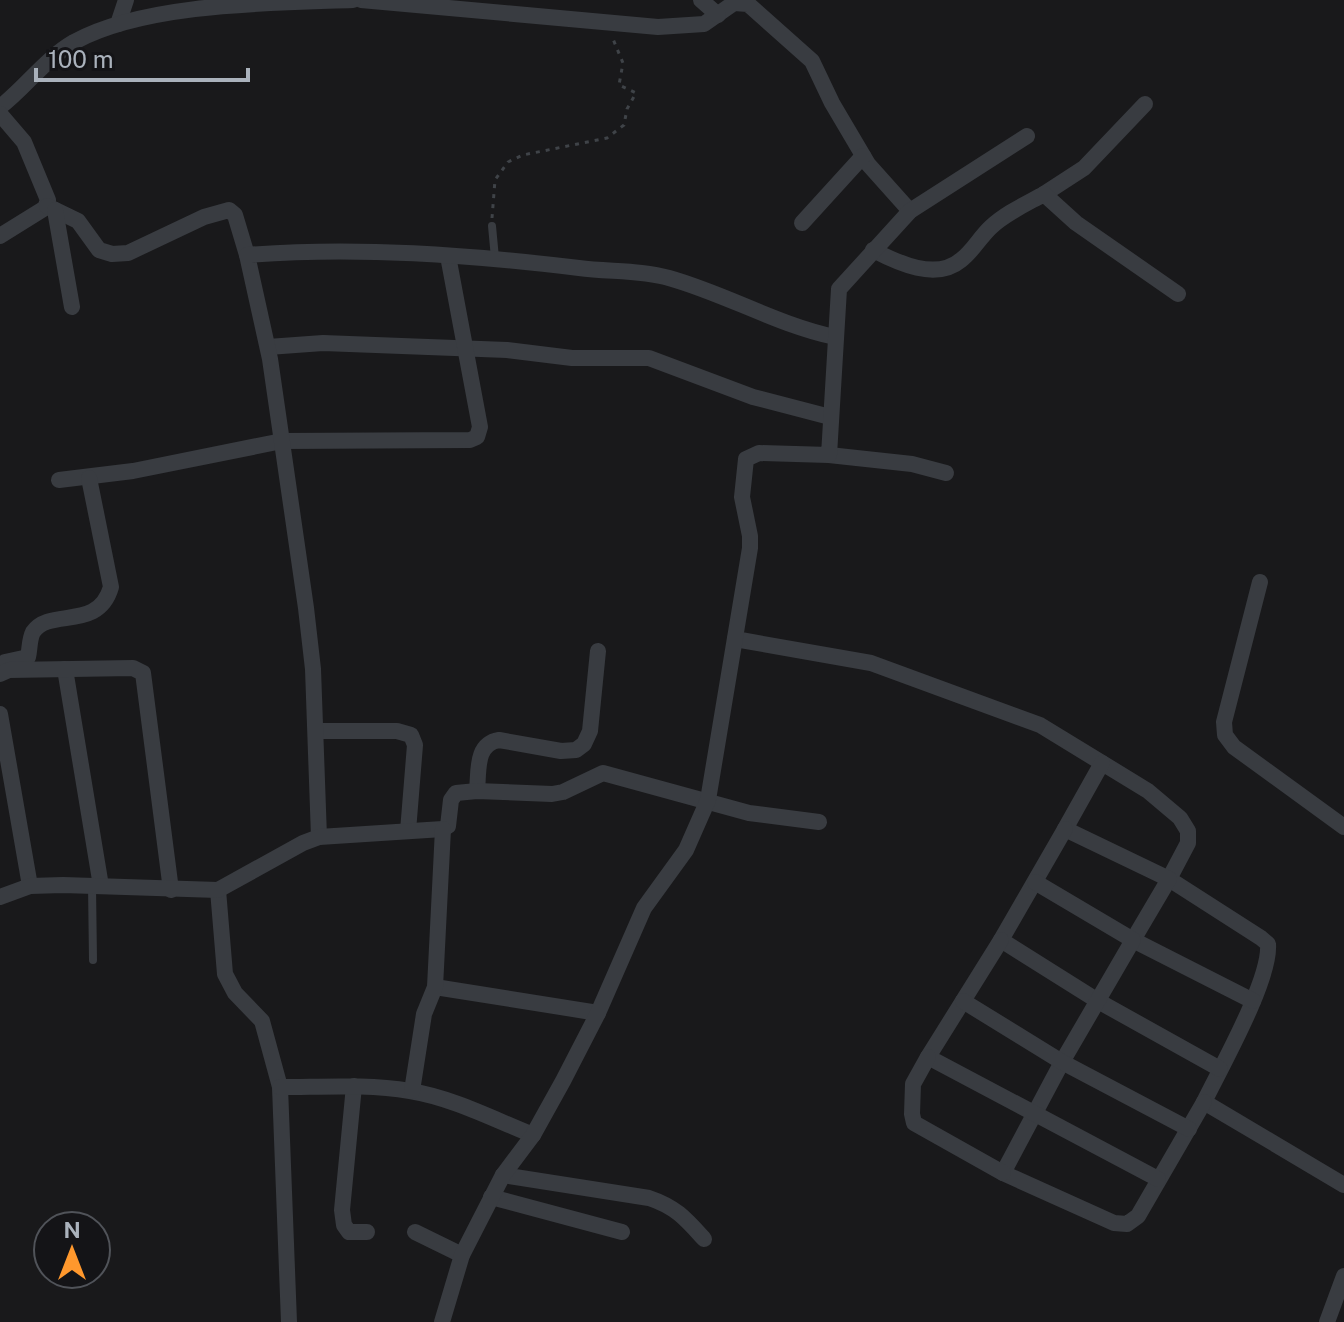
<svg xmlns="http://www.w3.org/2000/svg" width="1344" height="1322" viewBox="0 0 1344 1322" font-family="'Public Sans',sans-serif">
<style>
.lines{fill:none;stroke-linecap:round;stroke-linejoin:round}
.path{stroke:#3f4348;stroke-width:3;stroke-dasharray:4 6;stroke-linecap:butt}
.lane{stroke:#393c41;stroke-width:8}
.street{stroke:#393c41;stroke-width:16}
</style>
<rect width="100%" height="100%" fill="#19191b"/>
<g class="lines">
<polyline class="path" points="492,218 495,180 508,162 523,155 607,138 624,125 627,109 636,93 619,85 623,63 613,39"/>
<g class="lane">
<polyline points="492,226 495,258"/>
<polyline points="92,886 93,960"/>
</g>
<g class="street">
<polyline points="361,0 658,27 704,24 734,3 748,4 812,61 832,103 868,164 910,211"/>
<polyline points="701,0 718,15"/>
<polyline points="118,24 126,0"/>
<path d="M0,107c26,-20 45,-48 74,-65 71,-39 197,-39 279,-42"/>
<polyline points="0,114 24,142 48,200 45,208 0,236"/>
<polyline points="1044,194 1084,168 1145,104"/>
<polyline points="47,206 78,221 99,250 112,254 128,253 204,217 229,210 235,215 247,255"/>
<polyline points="55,210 72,307"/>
<polyline points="802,223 863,156"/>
<path d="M873,250c25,13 63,31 88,10 12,-9 19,-23 30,-33 15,-14 35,-23 53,-33l32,29 102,71"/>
<polyline points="268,347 323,343 507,350 572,358 649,358 753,397 830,417"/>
<polyline points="829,455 912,464 946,473"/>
<polyline points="59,480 133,471 282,441 470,440 477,437 480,427 448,256"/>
<polyline points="1260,582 1224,722 1225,735 1234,747 1344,827"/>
<path d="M735,639l136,24 169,62 108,66 32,27 8,13v12l-19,36 92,59 7,6c3,35 -47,123 -64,158l140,83"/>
<path d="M5,662l23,-5c2,-8 1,-17 5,-25 17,-25 65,0 78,-45l-22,-109"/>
<polyline points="65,669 101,886"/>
<polyline points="0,674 9,670 133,668 143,673 171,890"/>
<polyline points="0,714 30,886"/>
<polyline points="316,731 397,731 411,735 415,745 408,831"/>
<polyline points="1102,763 1065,829 1169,879 1133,940 1253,1001"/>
<path d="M477,791c2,-20 -2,-47 22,-51l62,11 15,-1 8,-6 6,-13 8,-80"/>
<polyline points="1065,829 1001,940 1098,1001 1220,1069"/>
<path d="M319,837l-6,-168 -7,-61 -36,-249 -23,-104c110,-9 223,0 332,13 30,4 62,2 90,10 57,16 109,47 166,59"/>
<polyline points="1035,882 1133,940 1062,1062 1003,1173 1114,1223 1127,1224 1138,1216 1204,1102"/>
<polyline points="218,890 225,974 235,993 262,1021 280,1087 289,1322"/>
<polyline points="0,897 30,886 63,885 218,890 303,843 319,837 443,829 448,826 451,800 456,793 477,791 552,794 563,792 603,773 749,813 819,822"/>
<polyline points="1001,940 928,1057 1158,1179"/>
<polyline points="435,987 598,1013"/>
<polyline points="963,1001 1062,1062 1189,1129"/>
<polyline points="928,1057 913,1084 912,1114 914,1123 1003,1173"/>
<polyline points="354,1086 342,1210 344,1225 349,1232 367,1232"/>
<path d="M280,1087c43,0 87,-3 130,4 43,7 83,28 123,44"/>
<polyline points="412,1091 424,1014 435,987 443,829"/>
<path d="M503,1175l146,23c27,9 37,21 55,41"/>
<polyline points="491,1197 622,1232"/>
<polyline points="415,1232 462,1255"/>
<polyline points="442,1322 462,1255 503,1175 533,1135 563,1081 598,1013 644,908 686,850 708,800 750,548 750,536 742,497 746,459 759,453 829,455 839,289 910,211 1027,136"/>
<polyline points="1327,1322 1344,1276"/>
</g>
</g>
<g transform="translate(72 1250)"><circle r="38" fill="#141417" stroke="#505359" stroke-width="2"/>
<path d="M0-6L14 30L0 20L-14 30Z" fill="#ff982d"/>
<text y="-12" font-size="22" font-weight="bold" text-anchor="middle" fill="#aab2bc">N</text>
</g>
<path d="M36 68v12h212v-12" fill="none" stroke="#aab2bc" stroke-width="4"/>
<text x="48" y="68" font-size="24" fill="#aab2bc" stroke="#141417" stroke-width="6" paint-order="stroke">100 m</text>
</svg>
